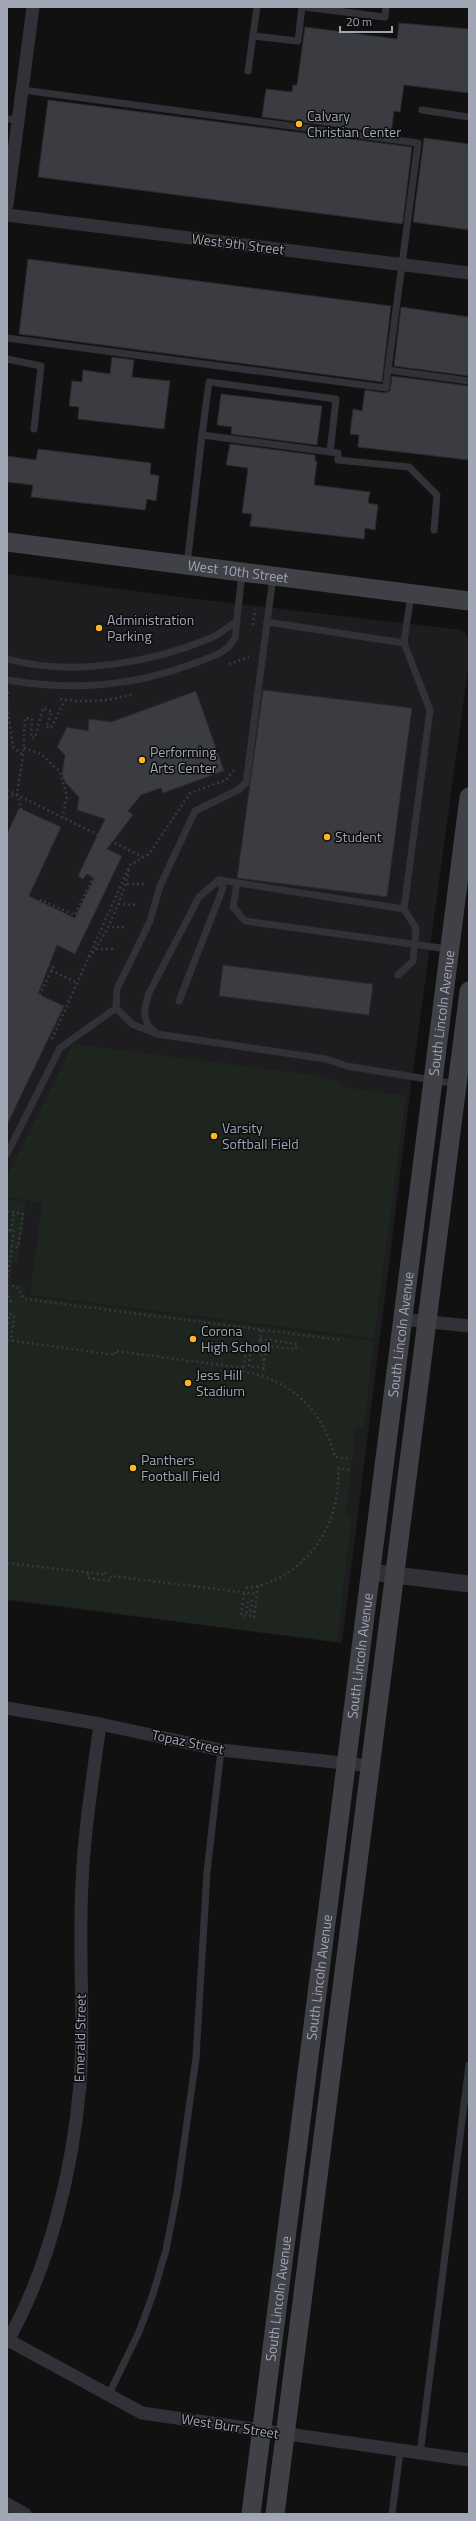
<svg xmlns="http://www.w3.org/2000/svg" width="476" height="2521" viewBox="0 0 476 2521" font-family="'Titillium Web',sans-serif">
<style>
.built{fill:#1d1d1f}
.green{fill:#1d251e}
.building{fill:#3b3c42;stroke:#2a2a2e}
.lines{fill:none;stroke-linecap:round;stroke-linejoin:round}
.path{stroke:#37393e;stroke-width:2.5;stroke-dasharray:2 3;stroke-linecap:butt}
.service{stroke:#313237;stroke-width:7}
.minor{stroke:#313237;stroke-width:13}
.tertiary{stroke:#313237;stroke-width:17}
.secondary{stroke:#3f4147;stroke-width:19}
.poi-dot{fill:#fcb61e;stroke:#0c0c0d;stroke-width:1.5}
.labels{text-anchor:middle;stroke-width:3;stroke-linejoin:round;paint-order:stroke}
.poi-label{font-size:14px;fill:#a1a6b4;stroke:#0c0c0d;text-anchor:start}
.street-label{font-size:14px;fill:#a1a6b4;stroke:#0c0c0d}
</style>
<rect width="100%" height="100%" fill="#111112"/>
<polygon class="built" points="7,574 171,596 462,630 469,638 469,662 412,1078 342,1643 7,1600"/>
<g class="green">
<polygon points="73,1044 323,1076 349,1088 406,1096 374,1338 30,1295 42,1203 7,1197 7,1176"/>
<polygon points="7,1199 26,1202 18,1262 13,1262 10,1283 26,1286 25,1296 374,1341 364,1427 356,1426 346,1513 352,1515 337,1642 7,1599"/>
</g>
<g class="building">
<polygon points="399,23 469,29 469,93 404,85 400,112 394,111 391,134 262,117 266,89 292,92 293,85 297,85 305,27 397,39"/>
<polygon points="48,100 412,147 403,221 402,224 38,177"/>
<polygon points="424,138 469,144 469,230 413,222"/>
<polygon points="28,259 391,306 382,382 19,334"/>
<polygon points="401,307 469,317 469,376 394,366"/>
<polygon points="112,357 134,360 132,377 170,381 164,429 78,419 79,407 69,406 72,381 82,382 83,370 110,374"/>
<polygon points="392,376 469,386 469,460 358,447 359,435 350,434 353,409 362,411 365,390 385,393 390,391"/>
<polygon points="221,394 322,406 317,445 231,434 232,427 217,425"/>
<polygon points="230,444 315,455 315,461 317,461 314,485 370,492 368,503 378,505 375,530 365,528 364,539 250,526 252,514 242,513 248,468 226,465"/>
<polygon points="38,449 151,463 150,474 159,476 156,501 147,499 145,510 31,497 33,485 7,482 7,456 36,460"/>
<polygon points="263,690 412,708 387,897 237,878"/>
<polygon points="196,691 224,771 163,793 161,788 141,795 128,811 133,815 107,849 122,856 75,954 57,945 38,994 64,1006 7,1125 7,834 19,808 61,827 29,896 75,918 94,878 87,874 83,879 78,876 105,819 77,810 79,797 65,782 62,774 65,755 57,747 67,727 88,731 89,719 111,722"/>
<polygon points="223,965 373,984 369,1015 219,996"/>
</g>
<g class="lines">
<g class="path">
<polyline points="253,625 255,609"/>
<polyline points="229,664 249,657"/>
<polyline points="8,692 7,706 13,747 23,755"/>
<path d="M60,699c25,4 50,2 74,-5"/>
<polyline points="24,748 41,754 60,772 67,796 62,819"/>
<polyline points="7,790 143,857"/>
<polyline points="7,798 16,794"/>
<polyline points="22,810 17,794 23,756 25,718 32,719 31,737 35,738 43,708 52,712 46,727 51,728 65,700"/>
<polyline points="127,884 147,884"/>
<polyline points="118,904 137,905"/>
<polyline points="107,927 127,927"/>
<polyline points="19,947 41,900 75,915 93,877"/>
<polyline points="96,949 116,949"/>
<path d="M89,957c13,-11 39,-71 40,-89"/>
<polyline points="51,970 77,983"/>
<polyline points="52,1039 130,865 149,854 190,793 226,780 235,769"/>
<polyline points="7,1063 53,967 49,965"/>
<polyline points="7,1211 23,1214 18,1247 12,1246 14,1231 7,1230 7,1232"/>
<polyline points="11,1231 14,1212"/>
<polyline points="7,1282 12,1246"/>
<polyline points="7,1285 17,1287 24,1299 341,1340"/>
<polyline points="7,1291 11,1301 7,1302"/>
<polyline points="261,1330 259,1348 264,1362"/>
<polyline points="7,1334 10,1314 14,1315 11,1341"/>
<polyline points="260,1339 297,1344 296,1349 266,1346 263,1374"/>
<polyline points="7,1340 115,1355 115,1351 244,1368"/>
<path d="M264,1368l-15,-2 2,-20 -4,-1 -4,26c49,10 79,38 92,86l16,2"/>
<polyline points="7,1563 101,1574 105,1575 106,1571"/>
<polyline points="88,1573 88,1578 110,1581 111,1576 257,1594"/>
<path d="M246,1588c42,-4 78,-40 88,-80 4,-13 4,-27 5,-40l11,2"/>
<polyline points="244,1593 241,1615 246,1616 248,1601 252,1601 250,1616 254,1617 258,1586"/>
</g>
<g class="service">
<polyline points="305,7 385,17 386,7"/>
<polyline points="253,36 298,41 302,7"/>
<polyline points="248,71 257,7"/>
<polyline points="23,90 418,143 388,370 469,381"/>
<polyline points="422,110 469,117"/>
<polyline points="7,119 19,120"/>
<polyline points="7,338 386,388 388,370"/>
<polyline points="7,359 41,366 34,429"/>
<polyline points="202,435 209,382 336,399 330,452"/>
<polyline points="187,565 202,435 338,453 338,460 409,467 437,495 434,530"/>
<polyline points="273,577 246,783 238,790 195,811 160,886 150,921 117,989 116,1008 132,1024 157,1034 326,1059 347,1066 457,1084"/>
<polyline points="267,622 404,643"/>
<path d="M7,659c64,18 144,4 204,-21 9,-4 18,-12 26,-17"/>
<path d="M7,680c66,11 125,7 188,-17 16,-6 31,-9 40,-25l7,-65"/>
<polyline points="237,883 233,907 245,921 448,949"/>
<polyline points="398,975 413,961 416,928 404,909 430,710 404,643 411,594"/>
<polyline points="179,1001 223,888 219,880"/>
<path d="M155,1032c-14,-10 -11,-24 -6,-39l50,-96 20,-17 185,29"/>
<polyline points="7,1154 60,1048 116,1008"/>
<polyline points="108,2396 139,2332 153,2294 166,2250 177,2193 196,2058 207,1872 221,1750"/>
<polyline points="420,2454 469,2065"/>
<polyline points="392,2514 400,2452"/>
</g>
<g class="minor">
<polyline points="7,205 33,7"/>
<polyline points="7,215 469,273"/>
<polyline points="402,1319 469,1326"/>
<polyline points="7,1708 100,1724 221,1750 371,1766"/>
<polyline points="8,2340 142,2413 469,2460"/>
<path d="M7,2342c42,-73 66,-173 73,-258 5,-66 -2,-133 2,-200 2,-53 11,-107 18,-160"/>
<polyline points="7,2504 25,2514"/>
</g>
<polyline class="tertiary" points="370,1572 469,1584"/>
<g class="secondary">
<path id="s1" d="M7,542l462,59"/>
<path id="s2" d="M251,2514l218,-1717"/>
<polyline points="275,2514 469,991"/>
</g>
</g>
<g class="poi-dot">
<circle cx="299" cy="124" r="4"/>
<circle cx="99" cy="628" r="4"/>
<circle cx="142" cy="760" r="4"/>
<circle cx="327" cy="837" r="4"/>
<circle cx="214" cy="1136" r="4"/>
<circle cx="193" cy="1339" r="4"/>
<circle cx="188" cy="1383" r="4"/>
<circle cx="133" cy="1468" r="4"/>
</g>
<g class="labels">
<g class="poi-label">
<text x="307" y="121">Calvary<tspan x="307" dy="16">Christian Center</tspan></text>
<text x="107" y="625">Administration<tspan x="107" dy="16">Parking</tspan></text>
<text x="150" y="757">Performing<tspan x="150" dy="16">Arts Center</tspan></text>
<text x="335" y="842">Student</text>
<text x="222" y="1133">Varsity<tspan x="222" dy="16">Softball Field</tspan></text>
<text x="201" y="1336">Corona<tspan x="201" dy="16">High School</tspan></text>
<text x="196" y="1380">Jess Hill<tspan x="196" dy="16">Stadium</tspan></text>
<text x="141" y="1465">Panthers<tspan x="141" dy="16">Football Field</tspan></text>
</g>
<g class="street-label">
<text transform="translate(238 244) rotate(7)" y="5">West 9th Street</text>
<text dy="5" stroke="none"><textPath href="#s1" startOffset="233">West 10th Street</textPath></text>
<text dy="5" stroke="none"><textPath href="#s2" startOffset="1513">South Lincoln Avenue</textPath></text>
<text dy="5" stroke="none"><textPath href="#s2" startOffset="1189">South Lincoln Avenue</textPath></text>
<text dy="5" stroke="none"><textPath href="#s2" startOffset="865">South Lincoln Avenue</textPath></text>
<text transform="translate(188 1742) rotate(12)" y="5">Topaz Street</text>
<text dy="5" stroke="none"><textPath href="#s2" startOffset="541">South Lincoln Avenue</textPath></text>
<text transform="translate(80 2038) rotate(-89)" y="5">Emerald Street</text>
<text dy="5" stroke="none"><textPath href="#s2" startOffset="217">South Lincoln Avenue</textPath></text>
<text transform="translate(230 2426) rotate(9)" y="5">West Burr Street</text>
</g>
</g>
<rect width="476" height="2521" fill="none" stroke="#a1a6b4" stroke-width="16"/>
<path d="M340 26v6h52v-6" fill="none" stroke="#a1a6b4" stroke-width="2"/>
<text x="346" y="26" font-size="12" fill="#a1a6b4" stroke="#0c0c0d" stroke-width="3" paint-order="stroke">20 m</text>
</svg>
